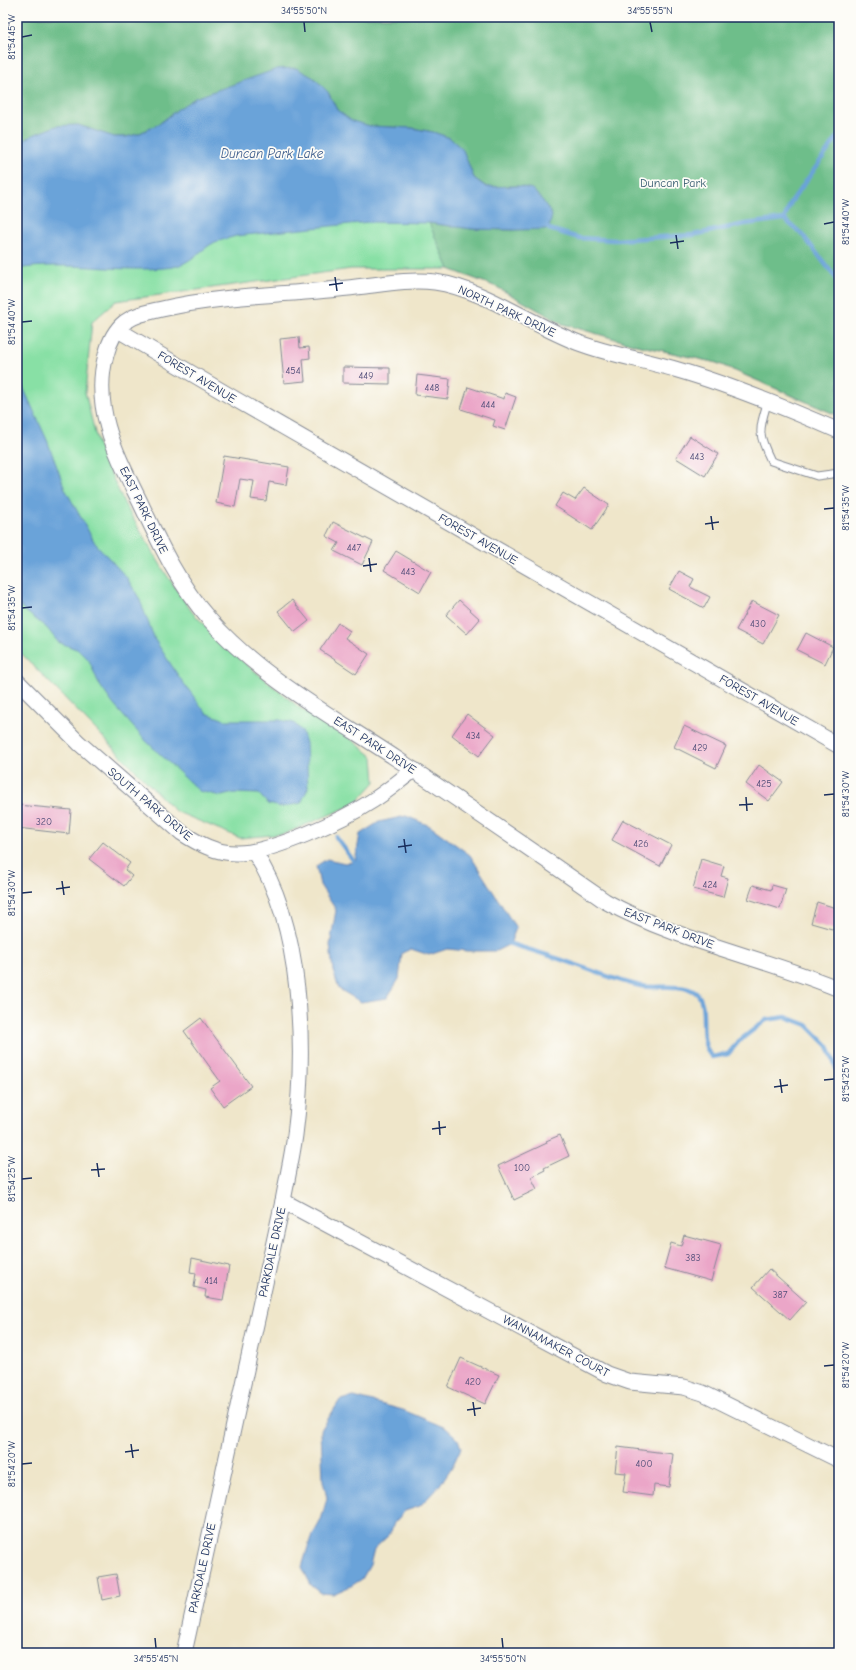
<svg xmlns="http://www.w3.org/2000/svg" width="856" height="1670" viewBox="0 0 856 1670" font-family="'Comic Neue',sans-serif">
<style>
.green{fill:#88e0a5;stroke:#528882}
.forest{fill:#6ebe8a;stroke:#447674}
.water{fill:#6aa3d9;stroke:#42699c}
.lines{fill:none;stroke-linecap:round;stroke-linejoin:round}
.stream{stroke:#6aa3d9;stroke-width:4.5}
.building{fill:#eba6c8}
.lane-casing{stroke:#858a94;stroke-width:9}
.street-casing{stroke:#858a94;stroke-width:17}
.lane{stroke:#fff;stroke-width:7}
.street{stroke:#fff;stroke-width:15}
.ticks{fill:none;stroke:#1b2f5e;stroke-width:1.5}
.labels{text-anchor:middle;stroke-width:3.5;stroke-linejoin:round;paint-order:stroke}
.number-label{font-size:10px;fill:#4f4d78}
.park-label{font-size:12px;fill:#365b70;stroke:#fdfcf7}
.street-label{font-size:12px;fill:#1b2f5e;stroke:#fdfcf7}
.water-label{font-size:13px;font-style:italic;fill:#375889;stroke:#fdfcf7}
.neatline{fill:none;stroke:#1b2f5e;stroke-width:1.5}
.ticks-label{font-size:10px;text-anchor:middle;fill:#1b2f5e}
</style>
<rect width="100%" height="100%" fill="#fdfcf7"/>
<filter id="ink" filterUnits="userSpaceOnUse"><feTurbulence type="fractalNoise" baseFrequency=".025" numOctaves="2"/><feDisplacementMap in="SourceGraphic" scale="8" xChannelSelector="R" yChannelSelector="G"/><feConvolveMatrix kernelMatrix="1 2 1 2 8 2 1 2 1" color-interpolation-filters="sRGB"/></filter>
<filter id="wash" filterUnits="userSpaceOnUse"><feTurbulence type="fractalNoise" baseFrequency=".012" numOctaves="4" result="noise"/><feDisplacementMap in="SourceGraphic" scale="16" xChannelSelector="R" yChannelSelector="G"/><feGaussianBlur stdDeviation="0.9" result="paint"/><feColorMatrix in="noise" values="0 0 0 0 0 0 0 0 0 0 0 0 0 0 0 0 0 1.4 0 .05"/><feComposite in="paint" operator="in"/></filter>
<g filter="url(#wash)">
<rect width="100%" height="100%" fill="#efe6ca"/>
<polygon class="green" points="17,17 839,17 839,416 717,363 633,344 563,324 497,287 449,269 351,269 116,301 92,322 85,392 98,445 125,505 166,574 192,612 230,651 301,709 345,734 373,757 375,782 355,804 284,834 240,838 175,811 17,649"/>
<polygon class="forest" points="17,17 507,17 537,19 538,17 839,17 839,416 717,363 633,344 563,324 497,287 449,269 429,223 472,229 515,230 518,186 487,187 474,178 463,151 450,138 433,132 412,128 370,126 352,122 337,110 328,92 314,78 178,109 159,124 138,134 126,137 114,137 78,125 17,145"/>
<g class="water">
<path d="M296,68l18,10 14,14 9,18 15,11 18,5 42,2 21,4 17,6 13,12 11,28 12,9 32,-1 14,3 11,12 9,14 -3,14 -34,1 -43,-1 -43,-6 -60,-1 -133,14c-7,2 -14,4 -21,6 -14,7 -25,22 -42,25 -52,7 -105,-7 -156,2v-124l16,-10 23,-9 22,-1 36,12h12l12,-3 21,-10 19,-15 17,-11 82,-29z"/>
<polygon points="17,374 47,440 65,489 95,543 127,578 139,598 155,640 179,677 206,713 225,720 280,720 294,723 302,731 306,743 308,788 301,803 282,807 268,804 259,794 234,793 221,796 199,791 145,740 113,704 99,684 89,660 79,650 58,642 47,628 24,610 17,602"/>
<polygon points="406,816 430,826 470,855 516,928 510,944 496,951 467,951 447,949 429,955 411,949 402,953 399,979 387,998 361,1002 339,989 333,971 330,945 336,910 320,885 316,866 327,859 345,863 355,862 360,834 379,822"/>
<polygon points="354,1397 403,1410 446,1428 458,1439 461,1448 452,1467 439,1486 420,1506 405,1511 394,1523 390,1534 374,1549 370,1565 362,1579 351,1586 333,1594 321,1593 311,1585 302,1567 310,1540 321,1520 327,1498 323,1481 321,1430 340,1400"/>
</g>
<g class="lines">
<g class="stream">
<polyline points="784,219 791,202 839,135"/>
<polyline points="549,229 579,238 615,240 693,235 745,224 784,219 802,234 839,282"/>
<polyline points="336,837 358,867"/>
<path d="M504,942c23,7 45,13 67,21 23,8 46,18 70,23 15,3 41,-3 54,6 16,11 0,47 17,65l16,-3 11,-13 27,-21 20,-3 21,8 21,21 11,30"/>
</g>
</g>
<g id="blocks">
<g class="building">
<polygon points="299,337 300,348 309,347 310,358 303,359 305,381 284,383 280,339"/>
<polygon points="343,367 390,368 390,384 343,383"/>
<polygon points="417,375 450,379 448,399 415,395"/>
<polygon points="468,387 504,399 505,393 516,397 505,430 493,426 495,420 461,409"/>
<polygon points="690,436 718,454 705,476 676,458"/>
<polygon points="224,456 289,467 286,485 269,482 266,501 251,499 254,481 240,479 235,507 216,503"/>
<polygon points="584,488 609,505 592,530 555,506 563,493 575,500"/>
<polygon points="333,522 373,542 362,565 334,551 339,543 326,536"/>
<polygon points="396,551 431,572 420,592 384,570"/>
<polygon points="679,571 694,579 690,587 710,597 704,608 669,589"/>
<polygon points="292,600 309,621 295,632 278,611"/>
<polygon points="459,600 480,619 467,634 446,615"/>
<polygon points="752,601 779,615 763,644 736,630"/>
<polygon points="338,623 350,631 345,638 369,654 356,674 320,650"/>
<polygon points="806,633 833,647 825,664 797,650"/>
<polygon points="467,714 495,735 479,756 452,735"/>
<polygon points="684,726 726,746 716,768 674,747"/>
<polygon points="759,765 783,782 769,801 746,784"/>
<polygon points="18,805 71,810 69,834 17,828"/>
<polygon points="623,820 671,845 660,866 612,840"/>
<polygon points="103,842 130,863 125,870 132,876 124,886 89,859"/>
<polygon points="701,859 724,866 721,876 728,878 723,897 693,889"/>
<polygon points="753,885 771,890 772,885 786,889 780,909 748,899"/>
<polygon points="817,902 839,909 839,931 811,923"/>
<polygon points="201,1018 251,1086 223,1106 210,1088 220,1081 184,1031"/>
<polygon points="560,1135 569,1156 544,1168 545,1170 531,1177 537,1189 514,1200 498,1166 547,1143 546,1141"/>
<polygon points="684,1235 721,1245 711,1281 664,1268 671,1243 681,1246"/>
<polygon points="192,1258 229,1266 223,1300 205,1297 206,1290 194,1287 196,1273 190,1272"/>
<polygon points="769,1269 806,1302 790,1320 753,1287"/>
<polygon points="461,1358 499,1375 485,1404 448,1387"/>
<polygon points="618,1447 673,1454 669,1487 654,1485 653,1496 623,1492 626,1473 615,1472"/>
<polygon points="116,1574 120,1596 102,1600 98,1577"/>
</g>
</g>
</g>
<g filter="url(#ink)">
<use href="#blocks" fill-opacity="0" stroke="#858a94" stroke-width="1"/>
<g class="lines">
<defs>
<path id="lane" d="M768,400c-9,31 -11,32 3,61l46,15 22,-3"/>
<g id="street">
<polyline points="118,330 235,399 839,746"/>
<path d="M839,431c-53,-23 -106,-45 -161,-61 -33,-10 -67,-15 -99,-27 -46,-17 -95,-54 -144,-61 -23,-3 -47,1 -70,4 -24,3 -47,5 -71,7 -44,3 -89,6 -132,16 -13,3 -26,5 -37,13 -10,8 -16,21 -19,33 -15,54 12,102 35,149 19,40 38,81 68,115 52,59 123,97 188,140 70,46 139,94 208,142 71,40 158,56 234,88"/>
<path d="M17,681l62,62 103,90c17,11 34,20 54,20 33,1 107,-33 136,-52 15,-9 28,-21 42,-31"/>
<polyline points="283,1201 607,1374 630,1382 684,1387 703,1393 839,1460"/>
<path d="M184,1653l99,-452c4,-22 9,-44 12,-66 11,-85 8,-211 -41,-283"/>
</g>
</defs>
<use href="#lane" class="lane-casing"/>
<use href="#street" class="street-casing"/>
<use href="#lane" class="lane"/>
<use href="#street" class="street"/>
</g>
</g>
<path class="ticks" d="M304,22l1,10M650,22l2,10M22,37l10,-2M824,224l10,-2M676,235l2,14M670,243l14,-2M335,277l2,14M329,285l14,-2M22,322l10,-1M824,509l10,-1M711,516l2,14M705,524l14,-2M369,558l2,14M363,566l14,-2M22,608l10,-1M824,795l10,-1M746,797l1,14M739,805l14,-1M404,839l2,14M398,847l14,-2M62,881l2,14M56,889l14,-2M22,893l10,-1M780,1079l2,14M824,1080l10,-1M774,1087l14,-2M439,1121l1,14M432,1129l14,-2M97,1163l2,14M91,1170l14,-1M22,1179l10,-1M824,1366l10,-1M473,1402l2,14M467,1410l14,-2M131,1444l2,14M125,1452l14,-2M22,1464l10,-1M155,1638l1,10M502,1638l1,10"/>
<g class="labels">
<g class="number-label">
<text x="293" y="374">454</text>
<text x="366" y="379">449</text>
<text x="432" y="391">448</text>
<text x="488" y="408">444</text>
<text x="697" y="460">443</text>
<text x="354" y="551">447</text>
<text x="408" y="575">443</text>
<text x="758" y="627">430</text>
<text x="473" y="739">434</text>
<text x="700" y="751">429</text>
<text x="764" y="787">425</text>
<text x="44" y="825">320</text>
<text x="641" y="847">426</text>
<text x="710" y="888">424</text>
<text x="522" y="1171">100</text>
<text x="693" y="1261">383</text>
<text x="211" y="1284">414</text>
<text x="780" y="1298">387</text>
<text x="473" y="1385">420</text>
<text x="644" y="1467">400</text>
</g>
<g class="park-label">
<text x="673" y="187">Duncan Park</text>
</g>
<g class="street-label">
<text transform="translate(507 311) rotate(25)" y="4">NORTH PARK DRIVE</text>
<text transform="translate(197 377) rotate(31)" y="4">FOREST AVENUE</text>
<text transform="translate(144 510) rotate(64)" y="4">EAST PARK DRIVE</text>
<text transform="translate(478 539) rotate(30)" y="4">FOREST AVENUE</text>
<text transform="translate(759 700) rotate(30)" y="4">FOREST AVENUE</text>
<text transform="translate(375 745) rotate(33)" y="4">EAST PARK DRIVE</text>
<text transform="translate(150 804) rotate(40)" y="4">SOUTH PARK DRIVE</text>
<text transform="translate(669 928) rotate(21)" y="4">EAST PARK DRIVE</text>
<text transform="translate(272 1252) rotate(-78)" y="4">PARKDALE DRIVE</text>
<text transform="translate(556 1346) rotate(28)" y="4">WANNAMAKER COURT</text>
<text transform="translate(202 1568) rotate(-78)" y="4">PARKDALE DRIVE</text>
</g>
<g class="water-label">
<text x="272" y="158">Duncan Park Lake</text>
</g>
</g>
<rect width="856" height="1670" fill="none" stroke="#fdfcf7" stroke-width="44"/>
<rect x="22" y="22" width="812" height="1626" class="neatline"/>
<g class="ticks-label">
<text x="304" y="14">34°55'50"N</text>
<text x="650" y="14">34°55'55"N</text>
<text transform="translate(11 37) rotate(-90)" y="4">81°54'45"W</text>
<text transform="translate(845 222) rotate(-90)" y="4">81°54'40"W</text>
<text transform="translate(11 322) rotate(-90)" y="4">81°54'40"W</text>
<text transform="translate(845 508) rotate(-90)" y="4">81°54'35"W</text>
<text transform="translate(11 608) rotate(-90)" y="4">81°54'35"W</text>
<text transform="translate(845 794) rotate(-90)" y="4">81°54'30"W</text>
<text transform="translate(11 893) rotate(-90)" y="4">81°54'30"W</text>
<text transform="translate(845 1079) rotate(-90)" y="4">81°54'25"W</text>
<text transform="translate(11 1179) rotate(-90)" y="4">81°54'25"W</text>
<text transform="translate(845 1365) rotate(-90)" y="4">81°54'20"W</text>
<text transform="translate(11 1464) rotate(-90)" y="4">81°54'20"W</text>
<text x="156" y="1662">34°55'45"N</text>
<text x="503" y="1662">34°55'50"N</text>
</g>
</svg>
